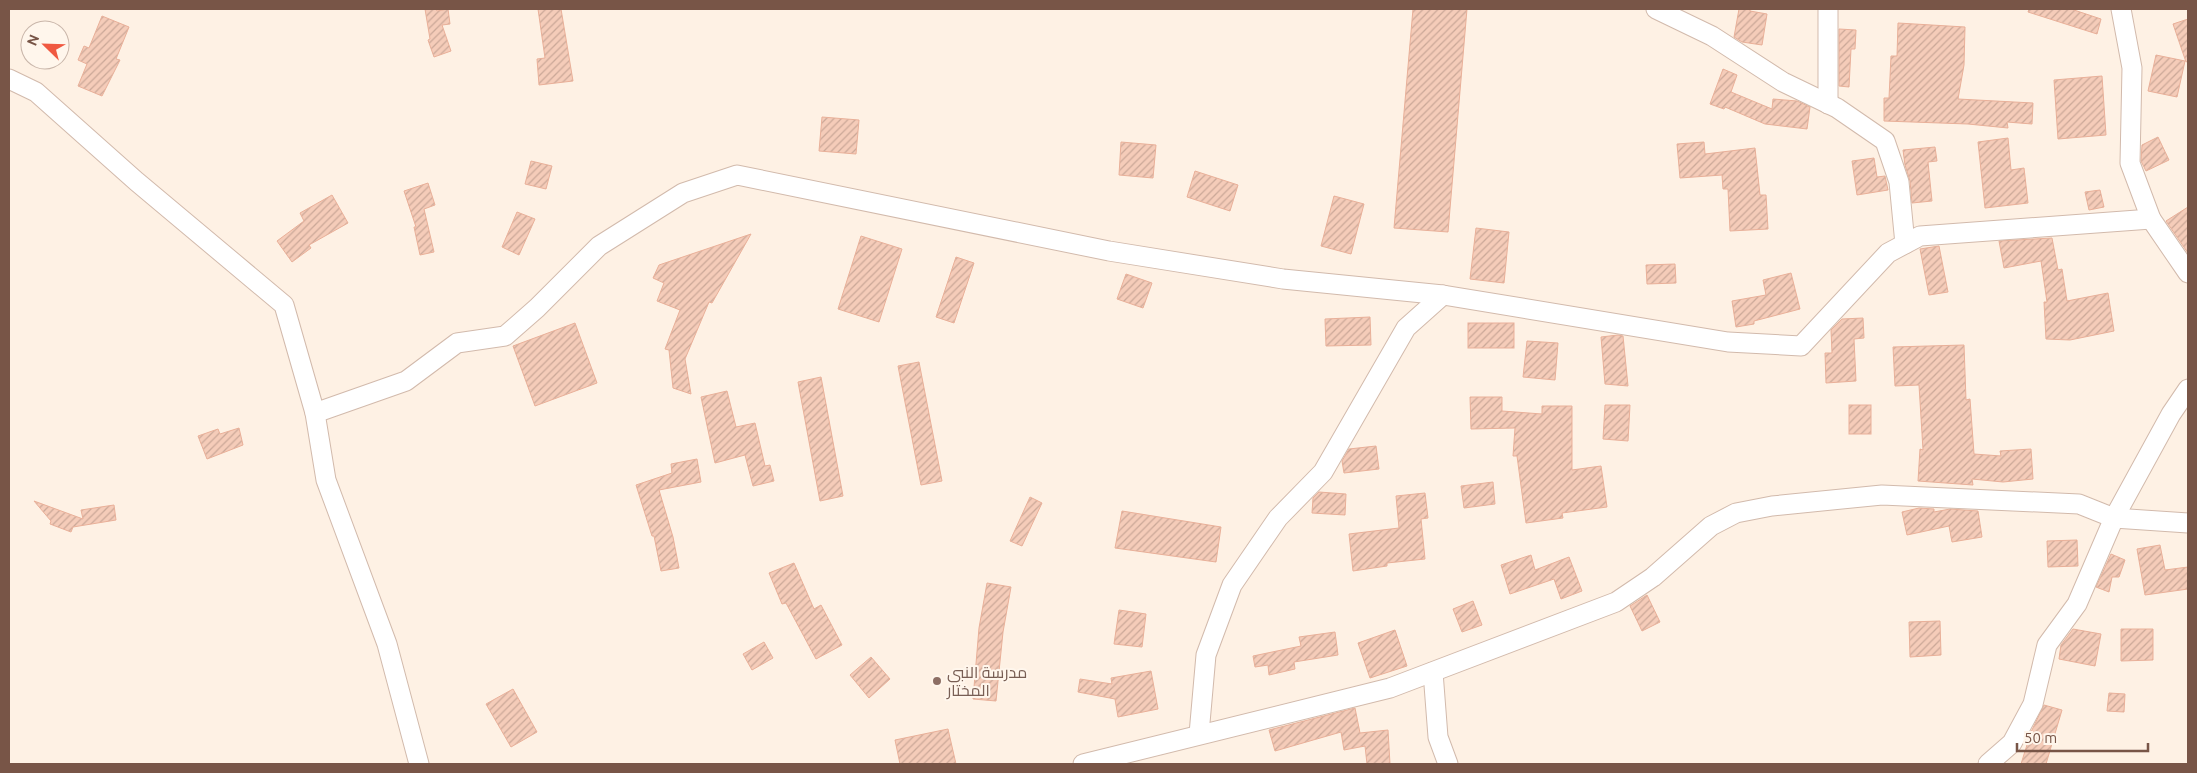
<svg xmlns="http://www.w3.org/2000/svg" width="2197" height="773" viewBox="0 0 2197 773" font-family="Ubuntu,Cairo,sans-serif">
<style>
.building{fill:url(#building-hatch);stroke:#e9b099}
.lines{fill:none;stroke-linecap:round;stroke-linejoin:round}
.street-casing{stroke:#d2baac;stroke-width:21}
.street{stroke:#fff;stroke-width:19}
.education-dot{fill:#8d6e63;stroke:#fff6ec;stroke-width:2}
.labels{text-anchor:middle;stroke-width:4;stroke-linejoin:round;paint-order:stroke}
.education-label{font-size:16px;fill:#785e54;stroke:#fff6ec;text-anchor:start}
</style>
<defs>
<pattern id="building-hatch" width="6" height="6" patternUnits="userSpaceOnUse" patternTransform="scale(1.25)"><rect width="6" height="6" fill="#f5ccb9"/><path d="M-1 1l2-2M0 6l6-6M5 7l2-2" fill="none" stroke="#cba898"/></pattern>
</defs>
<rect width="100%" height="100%" fill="#fef1e4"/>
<g class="building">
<polygon points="425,9 436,9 437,11 448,9 450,24 442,25 451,51 434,57 428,40 430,39"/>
<polygon points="538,9 561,9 573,81 539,85 537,59 545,58"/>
<polygon points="1413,9 1467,9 1448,232 1394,228"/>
<polygon points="1739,9 1750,9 1750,11 1767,14 1762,45 1742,42 1734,37"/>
<polygon points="2029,9 2071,9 2101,19 2097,34 2028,12"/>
<polygon points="102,16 129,27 116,59 120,60 102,96 78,86 87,64 78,60 84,46 89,48"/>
<polygon points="2188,19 2188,61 2186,62 2173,24"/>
<polygon points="1898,23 1965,27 1964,65 1958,99 2033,103 2032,124 2007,122 2008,128 1968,124 1884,121 1884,98 1889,98 1891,56 1897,56"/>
<polygon points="1839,29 1856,30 1855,49 1851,49 1849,87 1839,86"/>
<polygon points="2156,55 2185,61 2177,97 2148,91"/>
<polygon points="1723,69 1737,75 1731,92 1772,109 1773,99 1797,101 1810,107 1807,129 1765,124 1725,107 1724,109 1710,104"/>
<polygon points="2102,76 2106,135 2058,139 2054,80"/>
<polygon points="822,117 859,120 856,154 819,151"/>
<polygon points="2158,137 2169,160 2146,171 2141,161 2142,145"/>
<polygon points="2008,138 2011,170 2024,168 2028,203 1985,208 1978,142"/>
<polygon points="1121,142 1156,145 1153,178 1119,175"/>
<polygon points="1704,142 1705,154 1755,148 1760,195 1766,195 1768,229 1730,231 1728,189 1723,189 1722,175 1680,178 1677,144"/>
<polygon points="1935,147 1937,161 1928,162 1932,201 1912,203 1910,181 1905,165 1903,150"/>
<polygon points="1874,158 1877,177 1885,176 1888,190 1857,195 1852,161"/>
<polygon points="531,161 552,166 546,189 525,184"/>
<polygon points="1195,171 1238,185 1230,211 1187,197"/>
<polygon points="428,183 435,205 424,209 434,252 420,255 414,227 416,227 404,191"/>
<polygon points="2100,190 2104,207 2089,210 2085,192"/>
<polygon points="332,195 348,223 309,245 311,248 292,262 277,241 304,221 300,213"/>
<polygon points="1334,196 1364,204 1351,254 1321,246"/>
<polygon points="2188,207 2188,253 2166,221"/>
<polygon points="517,212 535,219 519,255 502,247"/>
<polygon points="1476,228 1509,232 1504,283 1470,279"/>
<polygon points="751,234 712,303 709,302 685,359 691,394 673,388 669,350 665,349 680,310 657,301 664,283 653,278 659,265"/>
<polygon points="861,236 902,249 879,322 838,309"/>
<polygon points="2052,238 2058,270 2062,269 2067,301 2108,293 2114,331 2070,340 2046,339 2044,302 2047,302 2041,261 2004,268 1999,241"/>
<polygon points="1939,246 1948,292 1929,295 1920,249"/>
<polygon points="956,257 974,263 954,323 936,317"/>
<polygon points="1675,264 1676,283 1647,284 1646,265"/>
<polygon points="1791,273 1800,309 1754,321 1754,324 1736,327 1732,301 1766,295 1763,280"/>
<polygon points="1126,274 1152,283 1143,308 1117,299"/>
<polygon points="1370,317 1371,345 1326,346 1325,319"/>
<polygon points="1863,318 1864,338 1854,339 1856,381 1826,383 1825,353 1832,353 1831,330 1842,319"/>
<polygon points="575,323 597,383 535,406 513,346"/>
<rect x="1468" y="323" width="46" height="25"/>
<polygon points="1618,335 1623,336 1628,386 1605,384 1601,337"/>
<polygon points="1527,341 1558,343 1555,380 1523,377"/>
<polygon points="1964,345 1966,400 1970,399 1974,454 2001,456 2000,451 2031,449 2033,479 2003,482 1972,479 1973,485 1918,481 1920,449 1923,450 1919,385 1895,386 1893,347"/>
<polygon points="919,362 942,481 921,485 898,366"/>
<polygon points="821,377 843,496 820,501 798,382"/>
<polygon points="727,391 736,427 755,423 765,466 770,465 774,481 753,486 745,455 715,463 701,397"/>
<polygon points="1470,397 1502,397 1502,411 1542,414 1542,406 1572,406 1572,470 1601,466 1607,507 1562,513 1563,518 1526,523 1517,456 1513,456 1515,428 1471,429"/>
<polygon points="1605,405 1630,405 1628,441 1603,439"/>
<rect x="1849" y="405" width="22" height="29"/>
<polygon points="239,428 243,445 207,459 198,436 218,429 220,434"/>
<polygon points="1376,446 1379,469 1344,473 1342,461 1349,449"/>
<polygon points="697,459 701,482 659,490 673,537 679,568 661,571 654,536 652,536 636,485 672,473 671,464"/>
<polygon points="1493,482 1495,504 1464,508 1461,486"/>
<polygon points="1319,492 1346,494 1345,515 1312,513 1313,498"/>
<polygon points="1425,493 1428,518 1421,519 1425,559 1387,563 1387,566 1353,571 1349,534 1399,528 1396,496"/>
<polygon points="1030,497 1042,503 1022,546 1010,541"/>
<polygon points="34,501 83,519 81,510 114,505 116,520 73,527 71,532 50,524 51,521"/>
<polygon points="1919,508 1934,509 1934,512 1950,509 1978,511 1982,537 1952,542 1949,526 1907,535 1902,512"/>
<polygon points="1122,511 1221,527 1216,562 1115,548"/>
<polygon points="2077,540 2078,566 2048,567 2047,541"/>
<polygon points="2160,545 2165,570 2188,567 2188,589 2145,595 2137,549"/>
<polygon points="2111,554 2125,560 2119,577 2112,577 2109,592 2096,587"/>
<polygon points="1531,555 1535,570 1569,557 1582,591 1561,599 1554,579 1510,594 1501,565"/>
<polygon points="794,563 814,609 821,605 842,645 816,659 786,603 782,604 769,573"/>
<polygon points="987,583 1011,587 1003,632 996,701 973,699 979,628"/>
<polygon points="1647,595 1660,622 1642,631 1630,606"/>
<polygon points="1473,601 1482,625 1462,632 1453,609"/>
<polygon points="1119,610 1146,614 1142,647 1114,644"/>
<polygon points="1940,621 1941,655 1910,657 1909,622"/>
<polygon points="2073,629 2101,634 2095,666 2059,659 2061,645"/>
<polygon points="2121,629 2153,629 2153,660 2121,661"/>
<polygon points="1395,630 1407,666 1370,678 1358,643"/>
<polygon points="1335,632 1338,655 1294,662 1295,669 1269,675 1268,665 1255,667 1253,656 1301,646 1299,637"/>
<polygon points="764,642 773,658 752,670 743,654"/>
<polygon points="871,657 890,679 869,698 850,675"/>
<polygon points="1151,671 1158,709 1118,717 1115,699 1078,692 1080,679 1112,684 1111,678"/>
<polygon points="513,689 537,732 511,747 486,704"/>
<polygon points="2109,693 2125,694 2124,712 2107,711"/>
<polygon points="2044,705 2062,710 2046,764 2021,764 2031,732"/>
<polygon points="1355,708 1360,733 1388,730 1390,764 1367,764 1365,746 1344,750 1341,732 1275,751 1269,730"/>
<polygon points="948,729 956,764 900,764 895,740"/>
</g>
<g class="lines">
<defs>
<g id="street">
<polyline points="1656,9 1712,36 1783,82 1837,108 1885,141 1899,182 1905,244"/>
<polyline points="2121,9 2132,68 2130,163 2151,219 2188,273"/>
<polyline points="9,79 36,92 136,181 284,305 315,413 326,480 387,644 419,764"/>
<polyline points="1828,104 1828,9"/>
<polyline points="315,413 406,381 457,343 505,336 537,308 599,246 683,193 737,175 1109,251 1283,279 1443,295"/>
<polyline points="1433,672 1438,737 1448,764"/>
<polyline points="1199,734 1206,655 1232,585 1278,518 1323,472 1406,328 1443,295 1728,342 1801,346 1888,253 1920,236 2151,219"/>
<polyline points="1083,764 1390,688 1616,602 1653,577 1711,526 1736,513 1772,506 1882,495 2079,504 2114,518 2188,523"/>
<polyline points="1988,764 2012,743 2033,704 2047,645 2077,604 2114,518 2171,414 2188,389"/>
</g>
</defs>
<use href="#street" class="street-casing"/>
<use href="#street" class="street"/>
</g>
<circle class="education-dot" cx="937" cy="681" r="5"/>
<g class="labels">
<g class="education-label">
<text x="947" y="678">مدرسة النبي<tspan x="947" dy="18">المختار</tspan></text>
</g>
</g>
<rect width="2197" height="773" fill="none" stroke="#785547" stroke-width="20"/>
<g transform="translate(45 45) rotate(293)"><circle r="24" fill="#fff6ec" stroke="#c9b6aa"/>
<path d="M0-4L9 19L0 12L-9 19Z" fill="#f05941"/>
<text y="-8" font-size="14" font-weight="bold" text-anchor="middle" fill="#785547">N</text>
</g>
<path d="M2017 743v8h131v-8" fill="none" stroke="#785547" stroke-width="2.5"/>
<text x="2024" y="743" font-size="15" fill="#785547" stroke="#fff6ec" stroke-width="4" paint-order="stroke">50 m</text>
</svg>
